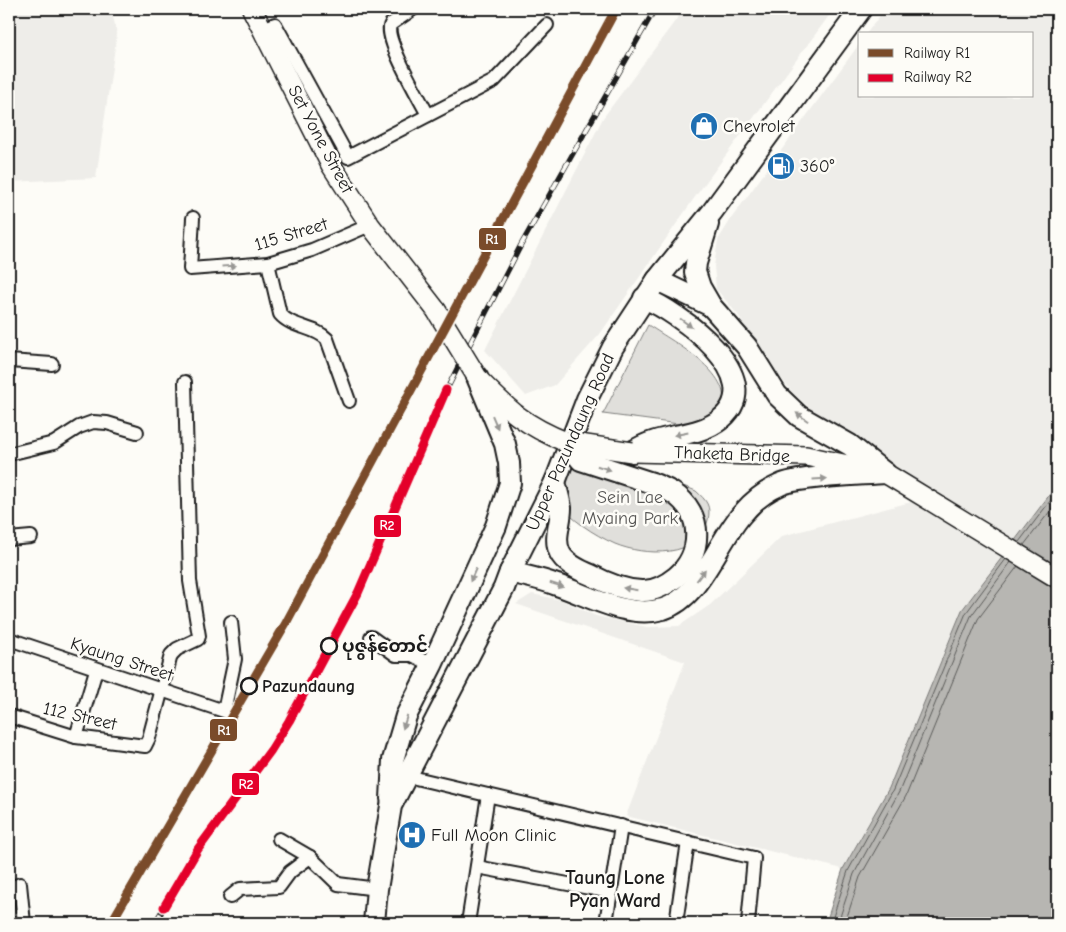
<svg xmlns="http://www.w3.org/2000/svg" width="1066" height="932" viewBox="0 0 1066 932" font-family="'Comic Neue','Noto Sans Myanmar',sans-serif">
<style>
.built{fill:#eeede9}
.green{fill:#e0dfdb;stroke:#7e7e7c}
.water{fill:#b7b6b2;stroke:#797876}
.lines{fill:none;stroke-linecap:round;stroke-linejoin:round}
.shore{stroke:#5a5a58;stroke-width:1}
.street-casing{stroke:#1c1c1c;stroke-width:16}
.secondary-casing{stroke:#1c1c1c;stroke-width:22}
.primary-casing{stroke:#1c1c1c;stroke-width:24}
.street{stroke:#fdfcf7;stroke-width:12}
.secondary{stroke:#fdfcf7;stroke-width:19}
.primary{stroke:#fdfcf7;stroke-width:20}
.rail-casing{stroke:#1c1c1c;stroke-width:5.5}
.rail{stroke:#fdfcf7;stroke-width:4;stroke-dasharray:11;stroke-linecap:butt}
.secondary-bridge-casing{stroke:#1c1c1c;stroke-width:22;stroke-linecap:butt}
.primary-bridge-casing{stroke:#1c1c1c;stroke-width:24;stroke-linecap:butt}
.secondary-bridge{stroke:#fdfcf7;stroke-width:19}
.primary-bridge{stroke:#fdfcf7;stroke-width:20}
.rail-1-casing{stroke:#fdfcf7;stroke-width:12}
.rail-2-casing{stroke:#fdfcf7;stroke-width:12}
.rail-1{stroke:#7a4b2a;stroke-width:9}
.rail-2{stroke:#e4002b;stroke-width:9}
.oneway{fill:#989794}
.stop-dot{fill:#fdfcf7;stroke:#1c1c1c;stroke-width:2.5}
.labels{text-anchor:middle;stroke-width:5;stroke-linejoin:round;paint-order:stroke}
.poi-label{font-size:18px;fill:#1c1c1c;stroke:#fdfcf7;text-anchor:start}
.street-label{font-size:18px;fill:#1c1c1c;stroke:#fdfcf7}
.park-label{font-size:18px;fill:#575655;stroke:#fdfcf7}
.stop-label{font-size:18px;font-weight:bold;fill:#1c1c1c;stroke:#fdfcf7;text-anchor:start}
.quarter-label{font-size:20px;font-weight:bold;fill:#1c1c1c;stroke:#fdfcf7}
.line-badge{stroke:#fdfcf7;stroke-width:2}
.badge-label{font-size:14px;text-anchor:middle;font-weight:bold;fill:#fff}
</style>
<rect width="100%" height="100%" fill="#fdfcf7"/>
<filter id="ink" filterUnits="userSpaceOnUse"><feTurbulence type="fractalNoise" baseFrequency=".02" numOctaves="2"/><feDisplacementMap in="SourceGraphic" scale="10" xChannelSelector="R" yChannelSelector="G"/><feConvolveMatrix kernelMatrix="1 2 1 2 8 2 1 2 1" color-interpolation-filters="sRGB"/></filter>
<g filter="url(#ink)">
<g class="built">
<polygon points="16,9 111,9 117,33 96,178 9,182 9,38"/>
<polygon points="684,9 834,9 695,197 600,334 555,385 526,396 485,350 603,118"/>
<polygon points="885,9 1057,9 1057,485 962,610 889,788 843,869 626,816 685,662 516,604 532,594 561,600 596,616 647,627 679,626 710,605 782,536 911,502 922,483 821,418 791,391 767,360 738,315 716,289 714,266 718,240 733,216 860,43 860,96 1032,96 1032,34 866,34"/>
</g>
<g class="green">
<path d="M648,325c22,15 82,46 75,78 -2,5 -5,10 -7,15l-22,8 -91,-12z"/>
<path d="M579,445l117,46c11,10 15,15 12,29 -8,39 -64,36 -93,24 -22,-10 -43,-24 -59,-43z"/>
</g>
<polygon class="water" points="1057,485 1057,923 826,923 843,869 889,788 962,610"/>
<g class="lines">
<g class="shore">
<polyline points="1019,542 1057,492"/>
<polyline points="1024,545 1057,502"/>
<polyline points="831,923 848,871 893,790 966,613 1006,559"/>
<polyline points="838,923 854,874 899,792 971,616 1011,562"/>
<polyline points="845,923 860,877 906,796 978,619 1018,566"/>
</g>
<defs>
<g id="street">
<path d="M413,9l-22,15c-9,12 30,77 37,91"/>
<polyline points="263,29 275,24 348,157 494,81 547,25"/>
<polyline points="193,218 190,269 268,263 312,250 370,225"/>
<path d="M268,263l12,51c12,14 34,12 47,25l22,62"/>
<polyline points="9,361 52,364"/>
<polyline points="9,454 54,443 79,427 93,422 107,423 137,432"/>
<polyline points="9,539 31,537"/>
<polyline points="371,637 396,655 412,655 432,665"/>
<polyline points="9,639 224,711 235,659 231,622"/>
<polyline points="9,716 76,737 145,746 149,738 171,655 177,649 198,639 199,636 190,581 185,382"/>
<polyline points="76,737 96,670"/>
<polyline points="407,776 754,858 748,923"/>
<polyline points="279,839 310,857 338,884 377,889"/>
<polyline points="477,867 611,892"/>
<polyline points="9,889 20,884 24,923"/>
<polyline points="230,897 240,889 279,887 290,872 310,857"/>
<polyline points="468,923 488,795"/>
<polyline points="606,923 621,826"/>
<polyline points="676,923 688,842"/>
</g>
<g id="secondary">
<polyline points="252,9 331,165 370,225 436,310"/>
<path d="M479,380c31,31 45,45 87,62"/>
<polyline points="632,452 806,456 885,473 1057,578"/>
</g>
<g id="primary">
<polyline points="708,224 696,263 695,272 700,287 711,306 747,347 777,395 799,416 850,445 885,473"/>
<polyline points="657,280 711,306"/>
<path d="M632,452c29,-20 64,-13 89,-33 50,-42 -43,-107 -77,-121"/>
<path d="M555,482c2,9 5,18 6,26 0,16 -8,30 -1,45 5,10 21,18 31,22 15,8 32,15 50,16 13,1 25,-6 35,-14 27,-22 28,-64 -3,-84 -6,-4 -14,-7 -21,-10"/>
<path d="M510,572c15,4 32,7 47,13 33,11 70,34 106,24 39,-12 55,-70 81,-97 10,-12 22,-21 36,-27 19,-9 82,-10 105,-12"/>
<polyline points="391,799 393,760 406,716 432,665 496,526 510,483 509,463 505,444 477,377"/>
<polyline points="374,923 377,889 391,806 504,588 510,572 555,482 587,399 613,347 657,280 712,212 861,9"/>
</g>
</defs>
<use href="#street" class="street-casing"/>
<use href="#secondary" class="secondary-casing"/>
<use href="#primary" class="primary-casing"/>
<use href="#street" class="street"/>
<use href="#secondary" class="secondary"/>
<use href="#primary" class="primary"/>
<defs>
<polyline id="rail" points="155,923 198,849 271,750 289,721 358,593 441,401 462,359 521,245 655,9"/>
</defs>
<use href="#rail" class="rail-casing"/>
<use href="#rail" class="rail"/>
<defs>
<g id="secondary-bridge">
<polyline points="436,310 477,377"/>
<polyline points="566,442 632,452"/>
</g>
<polyline id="primary-bridge" points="566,442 581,460 652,483"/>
</defs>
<use href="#secondary-bridge" class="secondary-bridge-casing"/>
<use href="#primary-bridge" class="primary-bridge-casing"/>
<use href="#secondary-bridge" class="secondary-bridge"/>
<use href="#primary-bridge" class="primary-bridge"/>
<defs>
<polyline id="rail-1" points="111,923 286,623 616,9"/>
<polyline id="rail-2" points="164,907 198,849 271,750 289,721 358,593 446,390"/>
</defs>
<use href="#rail-1" class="rail-1-casing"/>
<use href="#rail-2" class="rail-2-casing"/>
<use href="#rail-1" class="rail-1"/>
<use href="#rail-2" class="rail-2"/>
</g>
<defs><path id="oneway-solid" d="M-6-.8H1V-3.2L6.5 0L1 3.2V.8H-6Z" transform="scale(1.25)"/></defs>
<g class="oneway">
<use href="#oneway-solid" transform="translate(229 266) rotate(-4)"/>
<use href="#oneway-solid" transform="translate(686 323) rotate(37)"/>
<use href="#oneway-solid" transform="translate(802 417) rotate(-145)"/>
<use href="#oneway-solid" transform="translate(495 422) rotate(67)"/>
<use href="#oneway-solid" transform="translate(681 434) rotate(169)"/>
<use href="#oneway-solid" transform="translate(604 468) rotate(18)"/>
<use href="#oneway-solid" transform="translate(820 479) rotate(-4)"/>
<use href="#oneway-solid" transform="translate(473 575) rotate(114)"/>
<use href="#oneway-solid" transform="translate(701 575) rotate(-53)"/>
<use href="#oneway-solid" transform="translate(557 585) rotate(18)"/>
<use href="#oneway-solid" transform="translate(630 589) rotate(-171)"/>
<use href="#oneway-solid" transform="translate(405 722) rotate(108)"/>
</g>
</g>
<defs>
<symbol id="shop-disc" viewBox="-11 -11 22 22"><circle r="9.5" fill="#1f6fb2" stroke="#fdfcf7"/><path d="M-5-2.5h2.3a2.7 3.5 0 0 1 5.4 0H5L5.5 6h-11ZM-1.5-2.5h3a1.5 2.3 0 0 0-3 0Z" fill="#fff"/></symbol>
<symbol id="fuel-disc" viewBox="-11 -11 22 22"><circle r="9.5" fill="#1f6fb2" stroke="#fdfcf7"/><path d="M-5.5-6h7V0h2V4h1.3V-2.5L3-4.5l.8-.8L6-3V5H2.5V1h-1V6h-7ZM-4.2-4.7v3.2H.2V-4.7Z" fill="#fff"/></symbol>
<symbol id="hospital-disc" viewBox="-11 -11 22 22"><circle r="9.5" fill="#1f6fb2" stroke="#fdfcf7"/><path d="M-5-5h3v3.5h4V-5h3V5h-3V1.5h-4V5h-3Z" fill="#fff"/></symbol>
</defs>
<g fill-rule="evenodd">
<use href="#shop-disc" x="688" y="110" width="32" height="32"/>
<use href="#fuel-disc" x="765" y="150" width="32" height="32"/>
<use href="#hospital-disc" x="396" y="819" width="32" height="32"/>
</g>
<g class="stop-dot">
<circle cx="329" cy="646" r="8"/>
<circle cx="249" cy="686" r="8"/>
</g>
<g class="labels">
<g class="poi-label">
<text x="723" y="132">Chevrolet</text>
<text x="800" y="172">360°</text>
<text x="431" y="841">Full Moon Clinic</text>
</g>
<g class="street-label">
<text transform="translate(321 139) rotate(62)" y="6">Set Yone Street</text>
<text transform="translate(291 234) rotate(-17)" y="6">115 Street</text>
<text transform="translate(570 442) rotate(-66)" y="6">Upper Pazundaung Road</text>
<text transform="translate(732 454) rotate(2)" y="6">Thaketa Bridge</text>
<text transform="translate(122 659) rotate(18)" y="6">Kyaung Street</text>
<text transform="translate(80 716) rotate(13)" y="6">112 Street</text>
</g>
<g class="park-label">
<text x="630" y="503">Sein Lae<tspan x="630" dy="21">Myaing Park</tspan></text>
</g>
<g class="stop-label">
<text x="342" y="652">ပုဇွန်တောင်</text>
<text x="262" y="692">Pazundaung</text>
</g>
<g class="quarter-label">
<text x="615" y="884">Taung Lone<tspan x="615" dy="23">Pyan Ward</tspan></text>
</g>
</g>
<g class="line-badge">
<rect x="478" y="227" width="29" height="24" rx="5" fill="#7a4b2a"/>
<rect x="373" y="514" width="29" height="24" rx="5" fill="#e4002b"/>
<rect x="209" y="718" width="29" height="24" rx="5" fill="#7a4b2a"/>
<rect x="231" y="772" width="29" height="24" rx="5" fill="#e4002b"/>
</g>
<g class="badge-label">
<text x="492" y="244">R1</text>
<text x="387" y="530">R2</text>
<text x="224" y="735">R1</text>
<text x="246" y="789">R2</text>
</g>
<rect width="1066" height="932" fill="none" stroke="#fdfcf7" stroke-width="30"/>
<rect x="15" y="15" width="1036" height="902" fill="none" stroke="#1c1c1c" stroke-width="2" filter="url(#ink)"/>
<rect x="858" y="32" width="175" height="65" fill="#fdfcf7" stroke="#a3a29f"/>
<rect x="868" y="49" width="25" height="8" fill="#7a4b2a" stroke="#a3a29f"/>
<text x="904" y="58" font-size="15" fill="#1c1c1c">Railway R1</text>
<rect x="868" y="74" width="25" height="8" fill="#e4002b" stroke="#a3a29f"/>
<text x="904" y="82" font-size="15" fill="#1c1c1c">Railway R2</text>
</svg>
